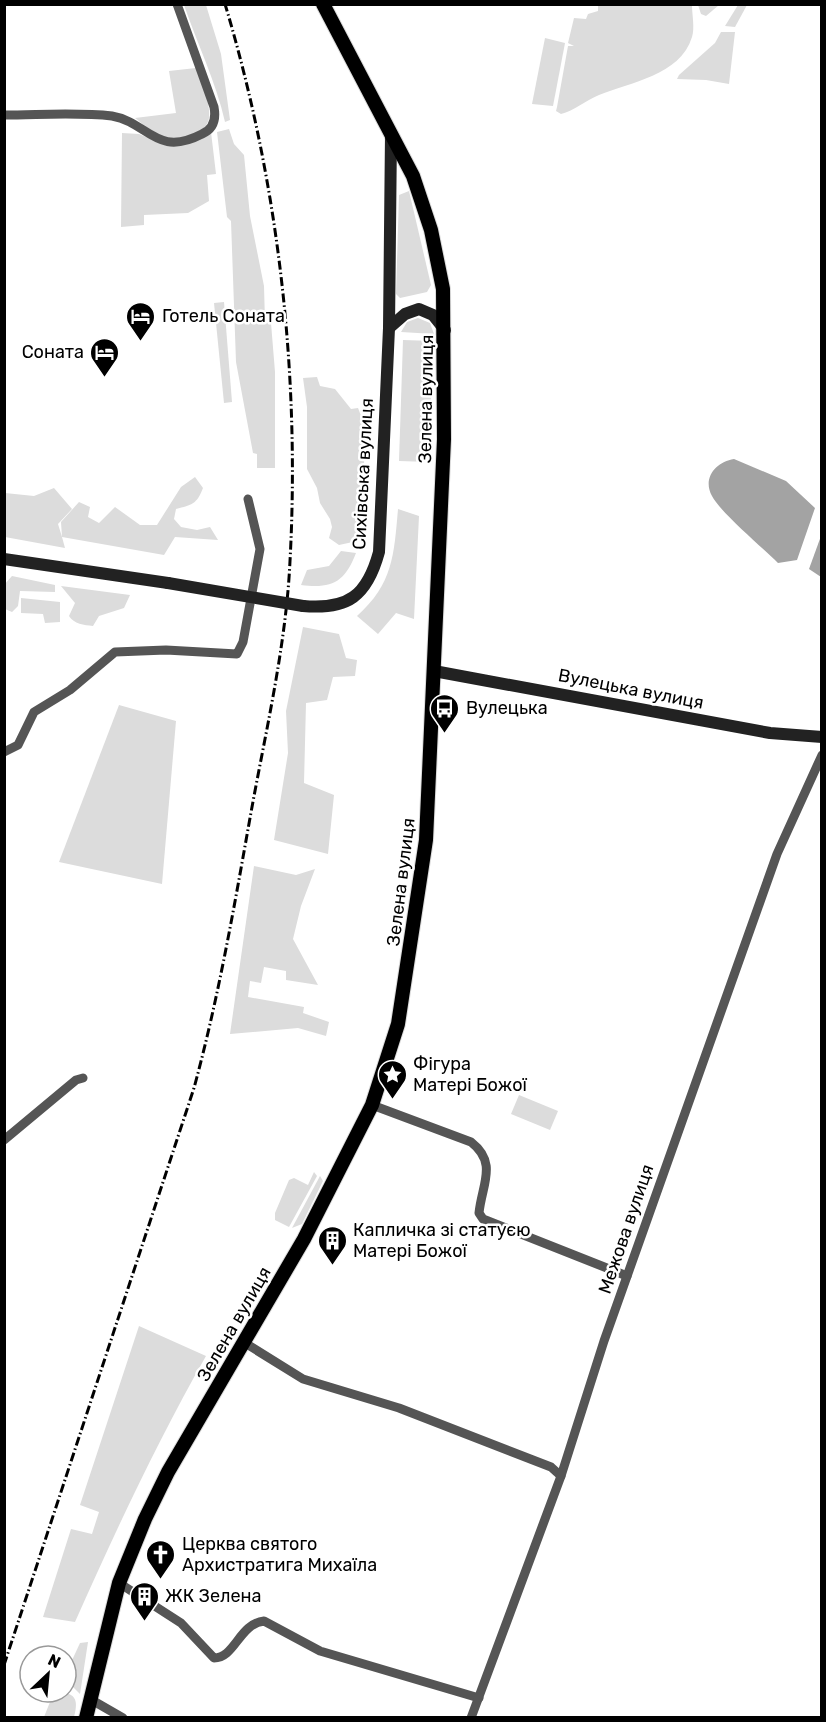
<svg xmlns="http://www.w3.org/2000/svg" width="826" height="1722" viewBox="0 0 826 1722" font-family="Rubik,sans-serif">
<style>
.green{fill:#dcdcdc}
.water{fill:#a3a3a3}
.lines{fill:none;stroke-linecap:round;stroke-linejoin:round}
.primary-casing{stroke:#dbdbdb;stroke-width:16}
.street{stroke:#555;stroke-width:9}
.secondary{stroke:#222;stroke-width:12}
.primary{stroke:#000;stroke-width:14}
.rail{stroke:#000;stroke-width:3;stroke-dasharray:9 3 1.5 3;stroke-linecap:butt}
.secondary-bridge{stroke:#222;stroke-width:12}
.labels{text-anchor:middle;stroke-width:5;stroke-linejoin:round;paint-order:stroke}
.poi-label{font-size:18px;fill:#000;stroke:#fff;text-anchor:start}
.street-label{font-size:18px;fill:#000;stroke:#fff}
</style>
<rect width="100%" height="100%" fill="#fff"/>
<g class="green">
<path d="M184,5h22l15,49 9,66 -5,2c-9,-40 -28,-79 -41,-117z"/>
<path d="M598,5h94c0,10 3,23 0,32 -12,39 -62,45 -93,58 -13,5 -25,16 -38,19l-5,-3 1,-4 11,-61h6l-6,-3 6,-25 12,1 2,-5 10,-3z"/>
<polygon points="698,5 698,4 719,5 706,16 701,14"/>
<polygon points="738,5 747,5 735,27 725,26"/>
<polygon points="721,32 735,32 729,84 706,80 677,79 679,75 715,43"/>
<polygon points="545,38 565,43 553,106 532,104"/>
<path d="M196,68c5,14 15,35 13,50 -3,19 -37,25 -52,17 -8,-4 -15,-12 -22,-17l41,-5 -7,-42z"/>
<polygon points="229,129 234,144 244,155 250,216 264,286 265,322 271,323 275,372 275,468 257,468 257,454 253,453 236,362 231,221 227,217 217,132"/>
<polygon points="211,132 216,174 207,175 209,201 188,213 144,215 144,225 121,227 122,133 139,134 167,146"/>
<polygon points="409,191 431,285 427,292 400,298 396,294 399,195"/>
<polygon points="224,302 232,402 224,403 214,303"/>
<polygon points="418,318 430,323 434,334 401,332 407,322"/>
<polygon points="403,340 433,341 429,462 399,461"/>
<polygon points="317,377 320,386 335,389 351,409 358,408 365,426 362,540 339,545 329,538 332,527 330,519 320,503 317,488 307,469 307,407 303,378"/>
<path d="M195,477l8,11c-6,16 -11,17 -27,21l-2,10 7,8 16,3 13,-3 8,13 -43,-3 -11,18 -102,-18 3,11 -60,-11v-44l29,3 20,-8 18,21 -14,15 4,13 -1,-15 18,-20 11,5 -2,10 11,6 16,-16 25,18h17l24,-38z"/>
<path d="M398,509l21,7 -5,103 -18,-6 -18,21 -21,-18c36,-32 37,-61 41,-107z"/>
<path d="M341,551l15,2c-11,29 -24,36 -55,32l6,-15 22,-4z"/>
<polygon points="12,576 55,585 55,592 20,591 18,606 12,612 5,609 4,585"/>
<path d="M61,586l69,9 -6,13 -25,8 -6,10c-9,-1 -19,-2 -24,-10l6,-13z"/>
<polygon points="21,598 60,602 60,622 45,623 43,614 21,613"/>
<polygon points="303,627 339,634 346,658 357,660 355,676 333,677 327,700 306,703 304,783 334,795 328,854 274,840 288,753 286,711"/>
<polygon points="119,705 176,721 162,884 59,862"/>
<polygon points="254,866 296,875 315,869 301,906 293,939 318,985 286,980 286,971 264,967 261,983 250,981 248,997 304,1007 303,1013 329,1022 326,1036 298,1028 230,1034"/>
<polygon points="519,1095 558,1111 550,1130 511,1114"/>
<polygon points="314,1172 317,1176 289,1227 275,1220 275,1213 289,1180 294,1178 308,1185"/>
<polygon points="320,1176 323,1181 302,1224 292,1228"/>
<path d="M139,1326l67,30c-49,86 -91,176 -131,266l-32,-5 28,-88 21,5 7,-22 -19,-7z"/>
<polygon points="88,1642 80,1694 68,1682 68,1669 80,1643"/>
<path d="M54,1692c21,0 25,6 20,25h-30z"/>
</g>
<g class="water">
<path d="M734,459l52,22 29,27 -18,52 -19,3c-15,-15 -58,-51 -66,-67 -10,-18 4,-34 22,-37z"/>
<polygon points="821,536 822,577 821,577 809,569"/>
</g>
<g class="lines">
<defs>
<polyline id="primary" points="86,1718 119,1583 145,1519 168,1472 304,1239 372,1105 398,1024 426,840 444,439 443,289 431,230 413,176 323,4"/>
</defs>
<use href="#primary" class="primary-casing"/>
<g class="street">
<path d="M4,115c35,0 73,-3 108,1 36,6 44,42 90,18 12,-5 14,-16 12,-27l-37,-103"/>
<polyline points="4,752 18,745 34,712 70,690 115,652 166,650 237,654 243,642 260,549 248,499"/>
<path d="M372,1105l99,37c27,21 11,42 8,71l4,6 144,57"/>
<polyline points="4,1140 76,1080 83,1078"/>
<polyline points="245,1343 303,1379 399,1408 551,1467 561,1476"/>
<path d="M119,1583l62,40 33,35c21,0 25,-34 50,-37l56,30 159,47"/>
<polyline points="90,1699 123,1718"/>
<polyline points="471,1718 561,1476 604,1341 777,854 822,755"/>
</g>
<g class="secondary">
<polyline points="389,328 405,314 419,309 433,315 445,330"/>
<polyline points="4,559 168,583"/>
<path d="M303,606c45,4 64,-10 76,-54l10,-224 2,-194"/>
<polyline points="434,671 770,733 822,737"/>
</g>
<use href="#primary" class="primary"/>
<path class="rail" d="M4,1665l190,-577c24,-88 40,-180 56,-270 15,-84 36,-171 40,-257 10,-186 -11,-377 -65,-557"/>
<polyline class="secondary-bridge" points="168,583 303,606"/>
</g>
<defs>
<symbol id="hotel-pin" viewBox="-11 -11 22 30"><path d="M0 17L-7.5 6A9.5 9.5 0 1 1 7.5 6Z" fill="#000" stroke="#fff"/><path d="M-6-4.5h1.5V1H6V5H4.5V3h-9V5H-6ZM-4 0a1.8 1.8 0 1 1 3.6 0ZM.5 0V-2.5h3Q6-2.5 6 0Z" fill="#fff"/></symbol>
<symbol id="bus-pin" viewBox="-11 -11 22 30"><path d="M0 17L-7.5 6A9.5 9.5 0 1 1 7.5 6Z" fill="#000" stroke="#fff"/><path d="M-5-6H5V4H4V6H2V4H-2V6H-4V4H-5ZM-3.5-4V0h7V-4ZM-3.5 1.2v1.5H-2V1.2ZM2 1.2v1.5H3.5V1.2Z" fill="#fff"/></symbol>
<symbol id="sight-pin" viewBox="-11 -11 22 30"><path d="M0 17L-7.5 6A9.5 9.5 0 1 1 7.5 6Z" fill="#000" stroke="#fff"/><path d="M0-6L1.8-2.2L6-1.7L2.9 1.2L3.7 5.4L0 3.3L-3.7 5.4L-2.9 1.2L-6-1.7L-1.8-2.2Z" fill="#fff"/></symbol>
<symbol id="building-pin" viewBox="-11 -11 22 30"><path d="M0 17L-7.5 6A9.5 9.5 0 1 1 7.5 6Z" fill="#000" stroke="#fff"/><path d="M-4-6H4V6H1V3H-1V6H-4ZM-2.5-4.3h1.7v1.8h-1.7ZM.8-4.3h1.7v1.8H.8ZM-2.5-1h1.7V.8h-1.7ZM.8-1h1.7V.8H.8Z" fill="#fff"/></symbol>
<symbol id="church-pin" viewBox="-11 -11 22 30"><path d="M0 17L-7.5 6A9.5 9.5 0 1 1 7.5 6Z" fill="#000" stroke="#fff"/><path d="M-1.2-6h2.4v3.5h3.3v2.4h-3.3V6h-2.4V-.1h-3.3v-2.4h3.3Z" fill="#fff"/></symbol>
</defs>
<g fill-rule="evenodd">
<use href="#hotel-pin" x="124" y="300" width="33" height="45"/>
<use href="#hotel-pin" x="88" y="336" width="33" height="45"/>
<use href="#bus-pin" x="428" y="692" width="33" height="45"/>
<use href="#sight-pin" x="376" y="1058" width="33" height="45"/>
<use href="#building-pin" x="316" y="1224" width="33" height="45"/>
<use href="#church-pin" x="144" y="1538" width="33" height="45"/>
<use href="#building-pin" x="128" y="1580" width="33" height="45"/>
</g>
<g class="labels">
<g class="poi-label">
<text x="162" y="322">Готель Соната</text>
<text x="84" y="358" text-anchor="end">Соната</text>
<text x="466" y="714">Вулецька</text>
<text x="413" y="1070">Фігура<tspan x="413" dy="21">Матері Божої</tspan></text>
<text x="353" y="1236">Капличка зі статуєю<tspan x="353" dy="21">Матері Божої</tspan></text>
<text x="182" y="1550">Церква святого<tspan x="182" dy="21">Архистратига Михаїла</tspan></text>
<text x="165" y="1602">ЖК Зелена</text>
</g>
<g class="street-label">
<text transform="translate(426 399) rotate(-89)" y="6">Зелена вулиця</text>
<text transform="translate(363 474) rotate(-87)" y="6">Сихівська вулиця</text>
<text transform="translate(631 689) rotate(11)" y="6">Вулецька вулиця</text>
<text transform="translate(401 882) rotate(-83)" y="6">Зелена вулиця</text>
<text transform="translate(626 1229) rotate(-71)" y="6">Межова вулиця</text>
<text transform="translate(234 1324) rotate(-60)" y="6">Зелена вулиця</text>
</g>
</g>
<rect width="826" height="1722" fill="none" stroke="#000000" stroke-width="12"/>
<g transform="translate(48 1674) rotate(26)"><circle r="28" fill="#ffffff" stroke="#999999" stroke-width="1.5"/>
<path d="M0-4.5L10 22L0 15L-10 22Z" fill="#000000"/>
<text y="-9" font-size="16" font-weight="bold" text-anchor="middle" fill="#000000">N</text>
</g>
</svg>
